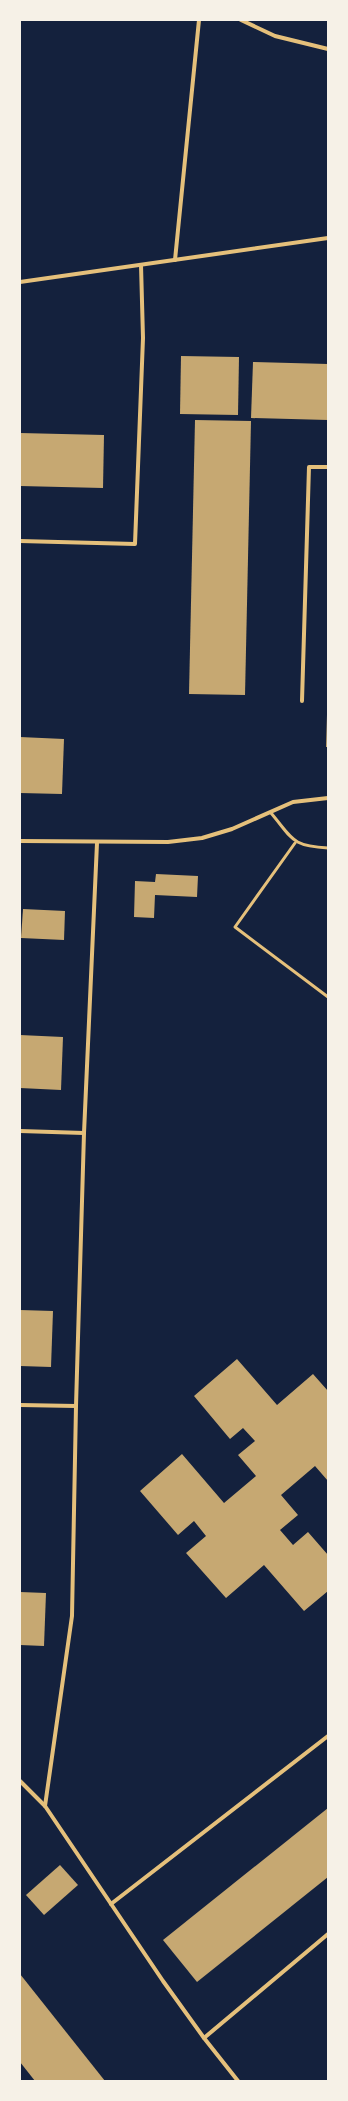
<svg xmlns="http://www.w3.org/2000/svg" width="348" height="2101" viewBox="0 0 348 2101" font-family="'Libre Baskerville',serif">
<style>
.building{fill:#c6a872}
.lines{fill:none;stroke-linecap:round;stroke-linejoin:round}
.service{stroke:#e5c07b;stroke-width:3}
.minor{stroke:#e5c07b;stroke-width:4}
</style>
<rect width="100%" height="100%" fill="#14213d"/>
<g class="building">
<polygon points="181,356 239,357 238,415 180,414"/>
<polygon points="253,362 328,364 328,420 251,418"/>
<polygon points="195,420 251,421 245,695 189,694"/>
<polygon points="20,433 104,435 103,488 20,486"/>
<polygon points="327,714 328,714 328,747 326,747"/>
<polygon points="20,737 64,739 62,794 20,793"/>
<polygon points="156,874 198,876 197,897 155,895 154,918 134,917 135,881 155,882"/>
<polygon points="23,909 65,911 64,940 21,938"/>
<polygon points="20,1035 63,1037 61,1090 20,1088"/>
<polygon points="20,1310 53,1311 51,1367 20,1366"/>
<polygon points="237,1359 277,1405 313,1374 328,1391 328,1481 315,1466 281,1495 298,1515 280,1530 293,1545 308,1532 328,1555 328,1591 304,1611 264,1565 226,1598 186,1553 206,1536 194,1521 178,1535 140,1491 182,1454 224,1503 256,1476 238,1455 255,1441 243,1428 230,1439 194,1396"/>
<polygon points="20,1592 46,1593 44,1646 20,1645"/>
<polygon points="328,1808 328,1877 197,1982 163,1940"/>
<polygon points="60,1865 78,1885 44,1915 26,1895"/>
<polygon points="20,1974 105,2081 35,2081 20,2062"/>
</g>
<g class="lines">
<g class="service">
<path d="M271,813c22,26 20,33 57,35"/>
<polyline points="295,843 235,927 328,997"/>
</g>
<g class="minor">
<polyline points="241,20 275,36 328,49"/>
<polyline points="175,260 199,20"/>
<polyline points="20,282 328,238"/>
<polyline points="20,541 135,544 143,338 141,265"/>
<polyline points="302,701 309,467 328,467"/>
<polyline points="20,841 168,842 202,838 232,829 293,802 328,798"/>
<polyline points="20,1131 84,1133"/>
<polyline points="20,1405 76,1406"/>
<polyline points="20,1781 45,1806 163,1981 204,2038 238,2081"/>
<polyline points="45,1806 72,1616 76,1406 84,1133 97,843"/>
<polyline points="111,1904 328,1736"/>
<polyline points="204,2038 328,1934"/>
</g>
</g>
<rect width="348" height="2101" fill="none" stroke="#f6f1e7" stroke-width="42"/>
</svg>
